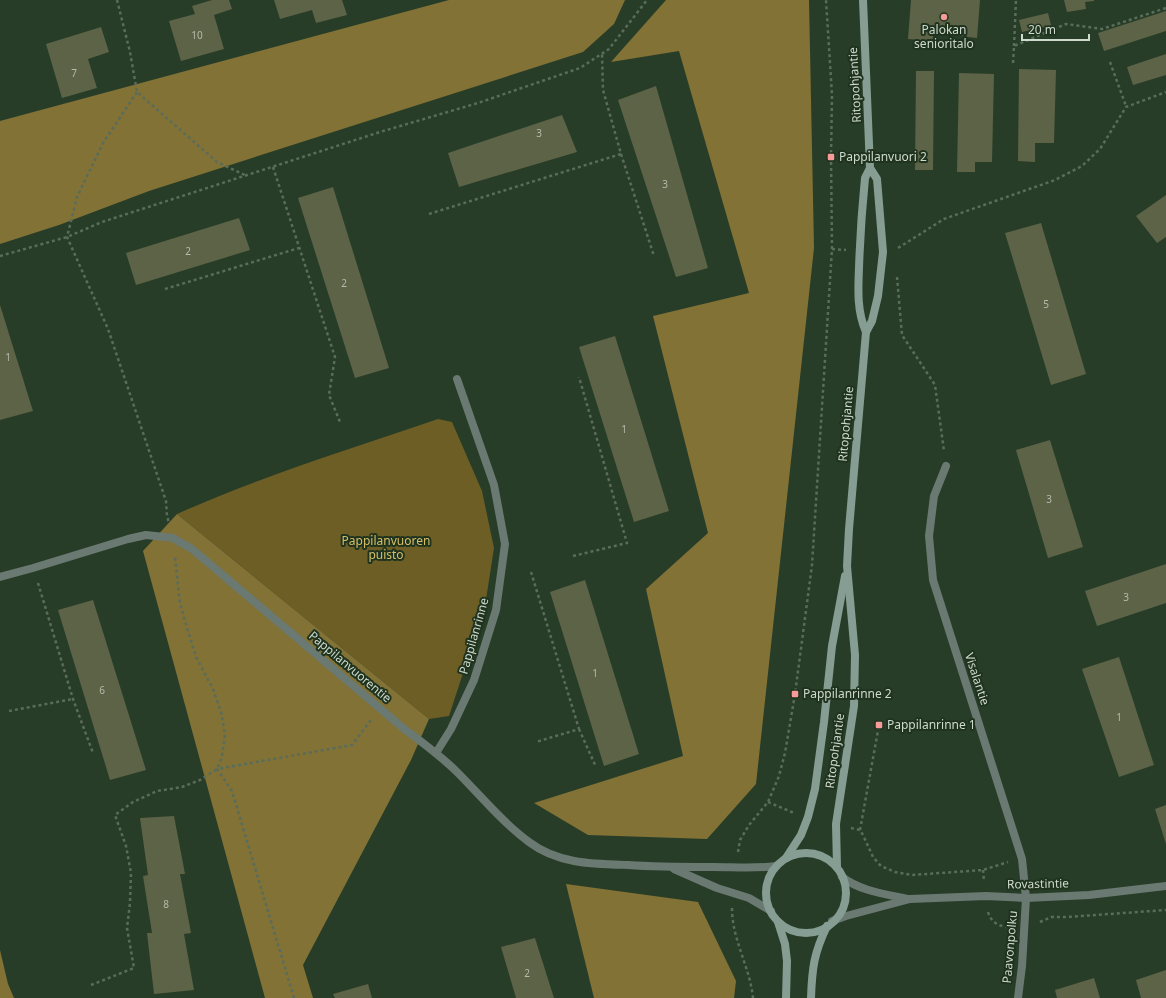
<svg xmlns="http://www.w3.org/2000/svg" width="1166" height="998" viewBox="0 0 1166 998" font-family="'Noto Sans',sans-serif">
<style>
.green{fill:#6d5e26}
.forest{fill:#827236}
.building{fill:#5c6346}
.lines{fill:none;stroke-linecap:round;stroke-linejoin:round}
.path{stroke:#5a6c5a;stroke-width:2.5;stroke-dasharray:3 3;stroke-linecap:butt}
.street{stroke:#6a7972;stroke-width:8}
.secondary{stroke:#869d93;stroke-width:8}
.poi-dot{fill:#f59b99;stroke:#1f331e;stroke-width:1.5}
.labels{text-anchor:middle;stroke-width:4;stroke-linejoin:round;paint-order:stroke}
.number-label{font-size:10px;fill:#b2bcab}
.poi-label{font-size:12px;fill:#cedacd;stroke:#1f331e;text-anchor:start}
.street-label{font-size:12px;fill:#cedacd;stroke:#1f331e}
.park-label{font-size:12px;fill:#d7bf67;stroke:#1f331e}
</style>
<rect width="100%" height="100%" fill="#283d28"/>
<path class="green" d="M438,419l14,3 30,69 12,57 -9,58 -36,110 -20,3 -252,-205c84,-38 174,-65 261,-95z"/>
<g class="forest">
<polygon points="449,0 625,0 614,24 583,52 149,191 59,225 0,244 0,121"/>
<polygon points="666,0 809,0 814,248 756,784 707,839 588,835 534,803 683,756 646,589 708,533 653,316 749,293 679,51 611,62"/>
<polygon points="177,514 429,719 411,760 303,965 313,998 265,998 143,551"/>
<polygon points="566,884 698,902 736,981 734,998 594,998"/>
<polygon points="0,950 8,984 14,998 0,998"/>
</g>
<g class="building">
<polygon points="212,0 229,0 232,9 214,15 224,49 181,61 169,21 195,14 192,6"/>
<polygon points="274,0 342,0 347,15 316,23 312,10 280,19"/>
<polygon points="911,0 980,0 977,38 934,33 932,41 908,39"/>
<polygon points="1064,0 1094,0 1094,1 1085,2 1086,9 1067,12"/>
<polygon points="1166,11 1166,31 1104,51 1098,33"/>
<polygon points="1048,13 1051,25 1022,32 1019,20"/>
<polygon points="101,27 109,52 88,59 97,88 62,98 46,44"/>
<polygon points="1166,54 1166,75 1133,85 1127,67"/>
<polygon points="1019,69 1056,70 1054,143 1035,143 1035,162 1018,161"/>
<polygon points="916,71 934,71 933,170 915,170"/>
<polygon points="959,73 994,74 992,162 975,162 975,172 957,172"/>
<polygon points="656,86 708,268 676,277 618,100"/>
<polygon points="562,115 577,152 459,187 448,153"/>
<polygon points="333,187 389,368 355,378 298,198"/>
<polygon points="1166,195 1166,237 1157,243 1136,216"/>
<polygon points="239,218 250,250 136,285 126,253"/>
<polygon points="1041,223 1086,374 1051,385 1005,233"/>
<polygon points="0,305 33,411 0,420"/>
<polygon points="615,336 669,511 634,522 579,347"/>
<polygon points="1050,440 1083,547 1048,558 1016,450"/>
<polygon points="1166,564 1166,603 1097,626 1085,591"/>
<polygon points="585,580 639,754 604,766 550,592"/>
<polygon points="93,600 146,770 110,780 58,610"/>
<polygon points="1119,657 1154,765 1119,777 1082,669"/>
<polygon points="1166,805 1166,844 1155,809"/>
<polygon points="174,816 185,874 180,874 191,933 184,934 194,990 154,994 147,933 152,933 143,876 148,875 140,818"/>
<polygon points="535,938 554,998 516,998 501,947"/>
<polygon points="1166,970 1166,998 1141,998 1136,980"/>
<polygon points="1094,978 1100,998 1057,998 1055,990"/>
<polygon points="368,984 372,998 335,998 333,994"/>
</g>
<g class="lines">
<g class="path">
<polyline points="117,0 130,52 137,92 217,162 247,176"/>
<polyline points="1014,46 1016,0"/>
<polyline points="1110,62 1126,106"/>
<polyline points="1013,63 1014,46 1066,24 1102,29 1166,8"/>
<polyline points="137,92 103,143 77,197 67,237 108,329 166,501 167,516 169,523"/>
<polyline points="621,154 654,256"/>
<polyline points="273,167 335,357 329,395 340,422"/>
<polyline points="429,214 621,154 603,90 602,53"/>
<polyline points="898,248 944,219 1055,180 1082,166 1100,149 1126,107 1166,92"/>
<polyline points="832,249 846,250"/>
<polyline points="0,256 67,237 102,222 380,132 478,103 580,68 609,49 647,0"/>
<polyline points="897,277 902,335 935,385 944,451"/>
<polyline points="165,289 299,248"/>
<polyline points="573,556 627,543 579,377"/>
<polyline points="531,572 579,729 536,742"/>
<polyline points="38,583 73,699 93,753"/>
<polyline points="9,711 73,699"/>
<polyline points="579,729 596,767"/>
<polyline points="768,802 794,813"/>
<polyline points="851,828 860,830 863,835 873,857 881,866 895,872 912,875 983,870 1008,862"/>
<polyline points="860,830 879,725"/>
<polyline points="738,852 740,840 749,825 768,802 779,776 785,753 795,694 812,565 832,249 831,157 832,95 826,0"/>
<polyline points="983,870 984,881"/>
<path d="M732,908c0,32 18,59 21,90"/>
<path d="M988,912c3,10 11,15 21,15"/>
<polyline points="1040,922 1051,917 1067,917 1166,910"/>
<polyline points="91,985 134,968 127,928 130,903 131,873 126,846 115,815 133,802 157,791 182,787 200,780 217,769 222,757 225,734 221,712 213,689 196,657 180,604 175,557"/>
<polyline points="294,998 232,791 217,769 352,745 371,720"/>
</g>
<g class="street">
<polyline points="946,466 934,496 929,536 933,580 1022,859 1026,898 1022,966 1018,998"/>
<path d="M0,577l33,-9 95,-29 18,-4 27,3 19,11 211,179c19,14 38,28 54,44 24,24 45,50 72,70 29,22 64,22 99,23 28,2 56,2 85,2 21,0 42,2 63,-1"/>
<polyline points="436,753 451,729 474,680 496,610 505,544 494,485 457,379"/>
<polyline points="674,869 717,888 749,898 771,911"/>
<path d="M842,877c18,14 43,17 66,22"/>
<polyline points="832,921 846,916 910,899 986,896 1026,898 1089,895 1166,886"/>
</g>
<g class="secondary">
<path d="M866,332c-9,-20 -8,-42 -7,-64 1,-30 3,-60 6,-90l5,-10"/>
<circle cx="806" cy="893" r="40"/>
<polyline points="786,858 801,835 808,817 815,789 824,722 832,646 845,576"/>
<polyline points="837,867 836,824 854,706 855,655 847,566 849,529 866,332 872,321 878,296 883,252 877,179 870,168 863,0"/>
<polyline points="778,922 785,944 787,961 786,998"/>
<path d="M811,998c1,-30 3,-45 16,-72"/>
</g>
</g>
<g class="poi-dot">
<circle cx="944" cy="17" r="4"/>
<rect x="827" y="153" width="8" height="8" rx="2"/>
<rect x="791" y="690" width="8" height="8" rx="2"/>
<rect x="875" y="721" width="8" height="8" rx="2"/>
</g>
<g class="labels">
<g class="number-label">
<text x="197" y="39">10</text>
<text x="74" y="77">7</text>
<text x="539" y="137">3</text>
<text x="665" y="188">3</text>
<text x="188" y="255">2</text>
<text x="344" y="287">2</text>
<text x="1046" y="308">5</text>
<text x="8" y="361">1</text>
<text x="624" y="433">1</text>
<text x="1049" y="503">3</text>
<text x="1126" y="601">3</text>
<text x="595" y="677">1</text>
<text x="102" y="694">6</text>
<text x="1119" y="721">1</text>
<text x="166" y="908">8</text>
<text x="527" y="977">2</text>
</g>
<g class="poi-label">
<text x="944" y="34" text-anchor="middle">Palokan<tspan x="944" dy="14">senioritalo</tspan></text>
<text x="839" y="161">Pappilanvuori 2</text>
<text x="803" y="698">Pappilanrinne 2</text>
<text x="887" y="729">Pappilanrinne 1</text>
</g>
<g class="street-label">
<text transform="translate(855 85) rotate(-93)" y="4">Ritopohjantie</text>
<text transform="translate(846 424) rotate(-85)" y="4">Ritopohjantie</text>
<text transform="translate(474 636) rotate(-74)" y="4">Pappilanrinne</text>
<text transform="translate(350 667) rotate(40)" y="4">Pappilanvuorentie</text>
<text transform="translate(977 679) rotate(72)" y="4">Visalantie</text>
<text transform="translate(835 751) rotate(-82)" y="4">Ritopohjantie</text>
<text transform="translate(1038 884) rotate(-1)" y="4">Rovastintie</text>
<text transform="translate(1010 947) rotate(-85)" y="4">Paavonpolku</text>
</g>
<g class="park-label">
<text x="386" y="545">Pappilanvuoren<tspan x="386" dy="14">puisto</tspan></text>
</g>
</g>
<path d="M1022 34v6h67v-6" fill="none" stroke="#cedacd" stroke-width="2"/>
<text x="1028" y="34" font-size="12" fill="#cedacd" stroke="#1f331e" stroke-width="3" paint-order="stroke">20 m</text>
</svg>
